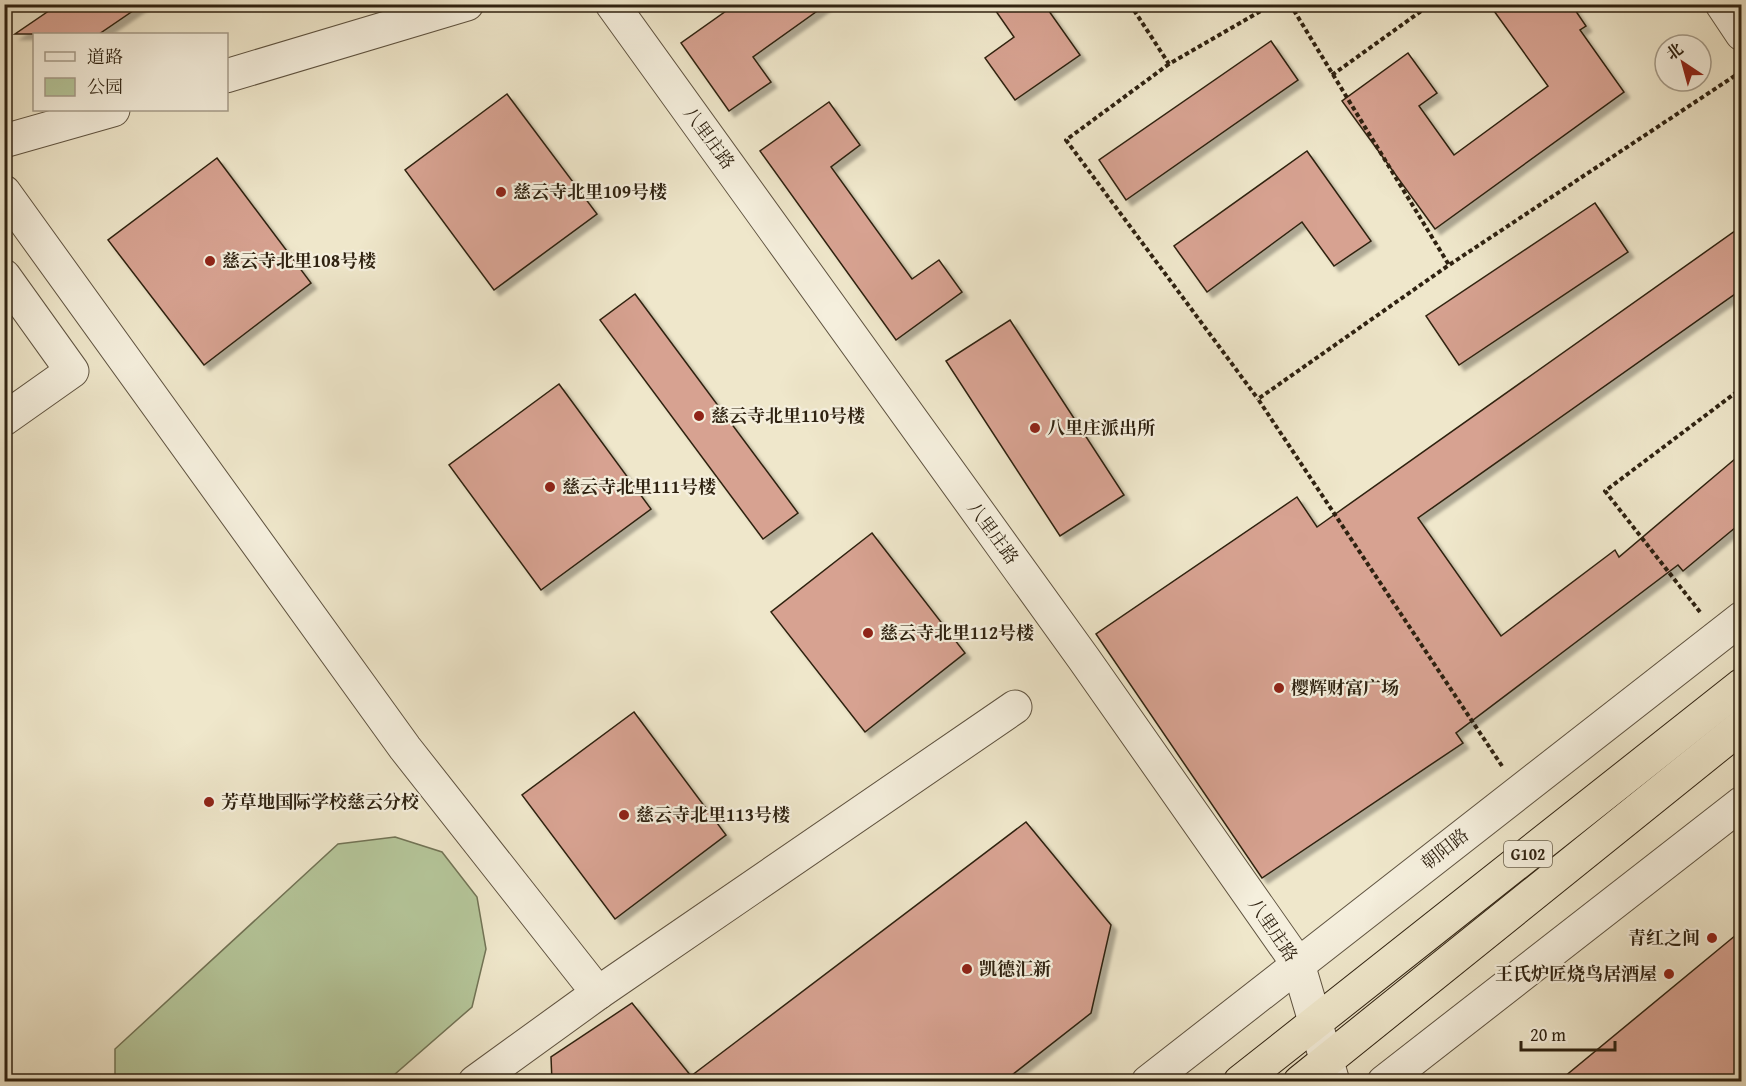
<svg xmlns="http://www.w3.org/2000/svg" width="1746" height="1086" viewBox="0 0 1746 1086" font-family="'Gentium Book Plus','Noto Serif SC',serif">
<style>
.green{fill:#b5c69a;stroke:#727456;stroke-width:1.5}
.building{fill:#d7a291;stroke:#2f2211;stroke-width:1.5;filter:url(#shadow)}
.lines{fill:none;stroke-linecap:round;stroke-linejoin:round}
.minor-casing{stroke:#5f5340;stroke-width:35}
.highway-casing{stroke:#2f2211;stroke-width:35}
.path{stroke:#2f2211;stroke-width:4;stroke-dasharray:4.5 3;stroke-linecap:butt}
.minor{stroke:#f5efdd;stroke-width:33}
.highway{stroke:#efe7cb;stroke-width:33}
.poi-dot{fill:#8f2418;stroke:#f5efdd;stroke-width:2}
.labels{text-anchor:middle;stroke-width:4.5;stroke-linejoin:round;paint-order:stroke}
.shield{fill:#f5efdd;stroke:#6a604e;stroke-width:1.5}
.shield-label{font-size:16px;font-weight:bold;fill:#2f2211}
.street-label{font-size:18px;fill:#2f2211;stroke:#f5efdd}
.poi-label{font-size:18px;font-weight:bold;fill:#2f2211;stroke:#f5efdd;text-anchor:start}
</style>
<defs>
<filter id="shadow"><feDropShadow dx="5.5" dy="5.5" stdDeviation="1.5" flood-color="#0004"/></filter>
</defs>
<rect width="100%" height="100%" fill="#efe7cb"/>
<filter id="stains"><feTurbulence type="fractalNoise" baseFrequency=".00333" numOctaves="4"/><feColorMatrix values="0 0 0 0 .2 0 0 0 0 .09 0 0 0 0 .02 0 0 0 .5 -.17"/></filter>
<radialGradient id="worn" r=".72"><stop offset=".6" stop-color="#630" stop-opacity="0"/><stop offset="1" stop-color="#630" stop-opacity=".3"/></radialGradient>
<polygon class="green" points="395,837 442,852 477,897 486,949 472,1007 387,1081 115,1081 115,1049 338,844"/>
<g class="building">
<polygon points="59,4 143,4 99,34 15,34"/>
<polygon points="736,4 827,4 753,57 771,82 729,111 681,43"/>
<polygon points="991,4 1044,4 1080,55 1015,100 985,58 1014,37"/>
<polygon points="1489,4 1571,4 1586,26 1580,30 1624,92 1435,229 1342,101 1408,53 1437,93 1419,106 1454,155 1548,86"/>
<polygon points="1271,41 1298,80 1126,200 1099,160"/>
<polygon points="507,94 597,214 494,290 405,170"/>
<polygon points="829,102 860,145 831,167 912,279 939,260 962,292 896,340 760,151"/>
<polygon points="1307,151 1371,241 1334,266 1302,222 1207,292 1174,246"/>
<polygon points="217,158 311,283 204,365 108,240"/>
<polygon points="1595,203 1628,252 1459,365 1426,316"/>
<polygon points="1742,226 1742,289 1418,518 1501,636 1615,550 1619,557 1742,453 1742,522 1683,571 1678,565 1456,733 1463,743 1262,878 1096,634 1297,497 1317,527"/>
<polygon points="635,294 798,513 763,539 600,320"/>
<polygon points="1010,320 1124,495 1060,536 946,361"/>
<polygon points="559,384 651,509 541,590 449,465"/>
<polygon points="872,533 965,653 865,732 771,612"/>
<polygon points="634,712 726,835 615,919 522,795"/>
<polygon points="1026,822 1111,925 1091,1013 1003,1082 552,1082 551,1057 632,1003 691,1076"/>
<polygon points="1742,930 1742,1082 1558,1082"/>
</g>
<g class="lines">
<defs>
<g id="minor">
<polyline points="612,4 1084,659 1298,964 1333,1082"/>
<polyline points="1722,4 1742,34"/>
<polyline points="226,76 467,4"/>
<polyline points="4,141 113,110"/>
<polyline points="4,192 405,748 598,993 475,1082"/>
<polyline points="4,276 72,371 4,419"/>
<polyline points="598,993 1015,707"/>
<polyline points="1148,1082 1742,618"/>
<polyline points="1384,1082 1742,803"/>
</g>
<g id="highway">
<polyline points="1240,1082 1742,685"/>
<polyline points="1300,1082 1742,726"/>
</g>
</defs>
<use href="#minor" class="minor-casing"/>
<use href="#highway" class="highway-casing"/>
<g class="path">
<polyline points="1130,4 1169,64 1273,4"/>
<polyline points="1290,4 1449,265"/>
<polyline points="1169,64 1066,140 1258,399"/>
<polyline points="1332,75 1431,4"/>
<polyline points="1700,612 1605,491 1742,388"/>
<polyline points="1502,766 1258,399 1449,265 1742,71"/>
</g>
<use href="#minor" class="minor"/>
<use href="#highway" class="highway"/>
</g>
<g class="poi-dot">
<circle cx="501" cy="192" r="6"/>
<circle cx="210" cy="261" r="6"/>
<circle cx="699" cy="416" r="6"/>
<circle cx="1035" cy="428" r="6"/>
<circle cx="550" cy="487" r="6"/>
<circle cx="868" cy="633" r="6"/>
<circle cx="1279" cy="688" r="6"/>
<circle cx="209" cy="802" r="6"/>
<circle cx="624" cy="815" r="6"/>
<circle cx="1712" cy="938" r="6"/>
<circle cx="967" cy="969" r="6"/>
<circle cx="1669" cy="974" r="6"/>
</g>
<g class="labels">
<rect class="shield" x="1504" y="841" width="48" height="26" rx="4.5"/>
<g class="shield-label">
<text x="1528" y="860">G102</text>
</g>
<g class="street-label">
<text transform="translate(709 138) rotate(54)" y="6">八里庄路</text>
<text transform="translate(993 533) rotate(54)" y="6">八里庄路</text>
<text transform="translate(1445 849) rotate(-38)" y="6">朝阳路</text>
<text transform="translate(1273 930) rotate(56)" y="6">八里庄路</text>
</g>
<g class="poi-label">
<text x="513" y="198">慈云寺北里109号楼</text>
<text x="222" y="267">慈云寺北里108号楼</text>
<text x="711" y="422">慈云寺北里110号楼</text>
<text x="1047" y="434">八里庄派出所</text>
<text x="562" y="493">慈云寺北里111号楼</text>
<text x="880" y="639">慈云寺北里112号楼</text>
<text x="1291" y="694">樱辉财富广场</text>
<text x="221" y="808">芳草地国际学校慈云分校</text>
<text x="636" y="821">慈云寺北里113号楼</text>
<text x="1700" y="944" text-anchor="end">青红之间</text>
<text x="979" y="975">凯德汇新</text>
<text x="1657" y="980" text-anchor="end">王氏炉匠烧鸟居酒屋</text>
</g>
</g>
<rect width="1746" height="1086" fill="none" stroke="#efe7cb" stroke-width="24"/>
<rect x="6" y="6" width="1734" height="1074" fill="none" stroke="#2f2211" stroke-width="3"/>
<rect x="12" y="12" width="1722" height="1062" fill="none" stroke="#2f2211" stroke-width="1.5"/>
<rect x="33" y="33" width="195" height="78" fill="#f5efdd" stroke="#a69d8b" stroke-width="1.5"/>
<rect x="45" y="52" width="30" height="9" fill="#f5efdd" stroke="#a69d8b" stroke-width="1.5"/>
<text x="87" y="63" font-size="18" fill="#2f2211">道路</text>
<rect x="45" y="78" width="30" height="18" fill="#b5c69a" stroke="#a69d8b" stroke-width="1.5"/>
<text x="87" y="93" font-size="18" fill="#2f2211">公园</text>
<g transform="translate(1683 63) rotate(324)"><circle r="28" fill="#f5efdd" stroke="#a69d8b" stroke-width="1.5"/>
<path d="M0-4.5L10 22L0 15L-10 22Z" fill="#8f2418"/>
<text y="-9" font-size="16" font-weight="bold" text-anchor="middle" fill="#2f2211">北</text>
</g>
<path d="M1521 1041v9h94v-9" fill="none" stroke="#2f2211" stroke-width="3"/>
<text x="1530" y="1041" font-size="18" fill="#2f2211" stroke="#f5efdd" stroke-width="4.5" paint-order="stroke">20 m</text>
<rect width="100%" height="100%" filter="url(#stains)"/>
<rect width="100%" height="100%" fill="url(#worn)"/>
</svg>
